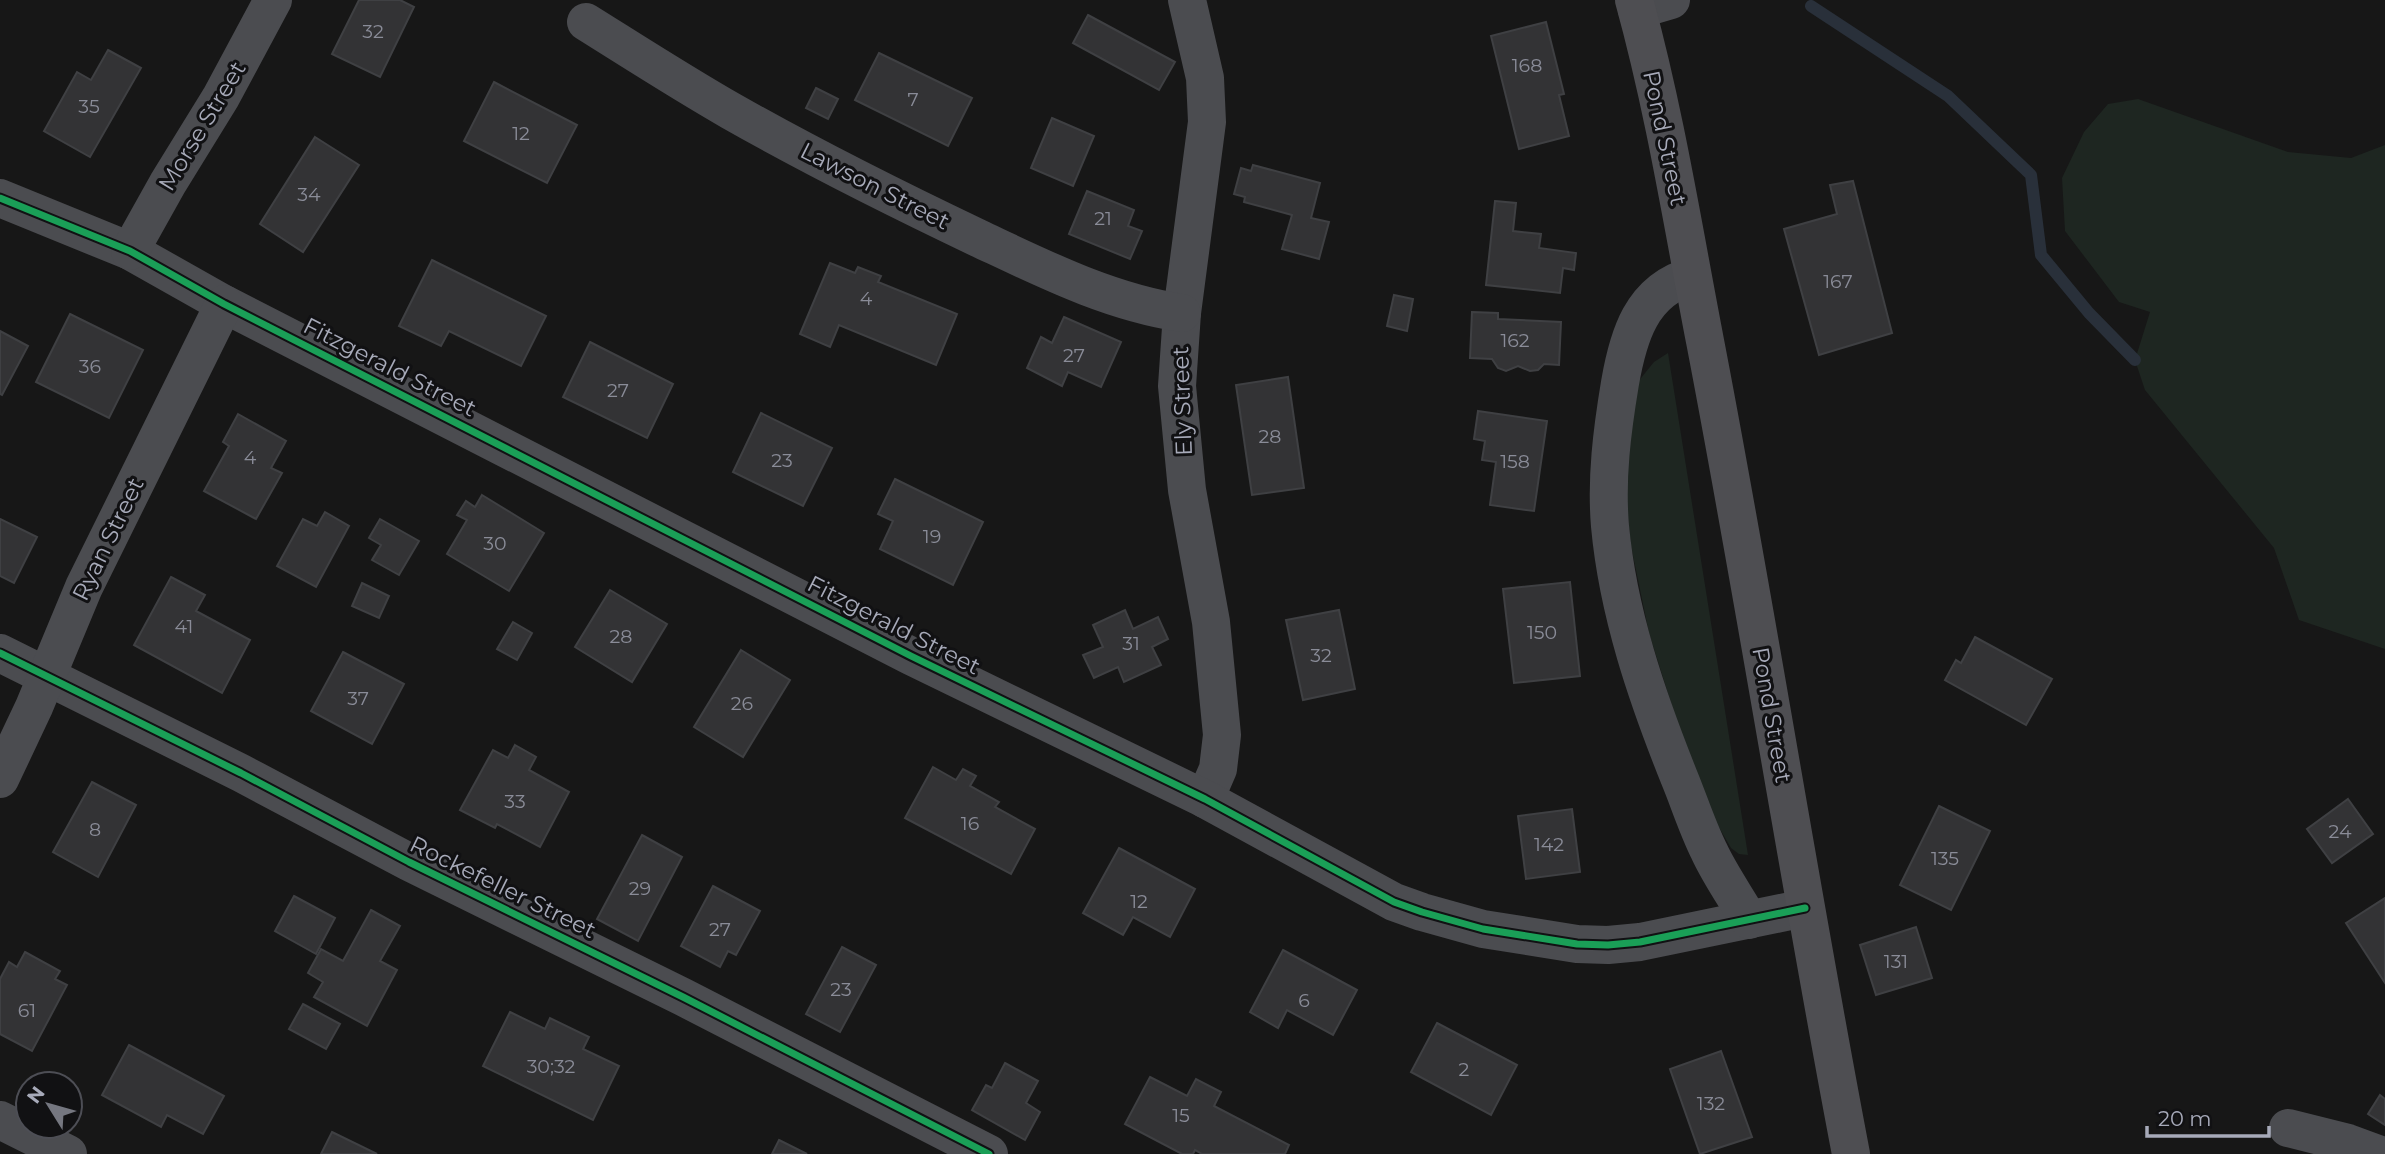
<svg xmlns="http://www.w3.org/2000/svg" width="2385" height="1154" viewBox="0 0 2385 1154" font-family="Montserrat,sans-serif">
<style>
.green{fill:#1e2621}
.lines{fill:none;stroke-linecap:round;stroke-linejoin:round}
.stream{stroke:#29303a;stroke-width:12}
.building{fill:#333335;stroke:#3f4043;stroke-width:2}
.minor{stroke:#4b4c50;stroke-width:38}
.major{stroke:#4e4e52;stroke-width:38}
.cycleway-casing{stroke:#111113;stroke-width:11}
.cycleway{stroke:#1a9f57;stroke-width:7}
.labels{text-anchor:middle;stroke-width:6;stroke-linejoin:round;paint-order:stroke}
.number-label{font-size:19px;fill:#8a8c98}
.street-label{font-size:23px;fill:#a7aab9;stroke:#111113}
</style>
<rect width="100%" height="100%" fill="#171717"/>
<g class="green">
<polygon points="2138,99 2288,152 2351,158 2385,145 2385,649 2299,620 2274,548 2145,390 2135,360 2150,312 2119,302 2065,231 2062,178 2084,132 2108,104"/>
<polygon points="1668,353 1748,855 1739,854 1731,848 1700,795 1649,633 1631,546 1627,507 1625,424 1637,383 1654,362"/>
</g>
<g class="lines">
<polyline class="stream" points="1811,6 1948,96 2031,175 2041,255 2089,313 2135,360"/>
</g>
<g class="building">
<polygon points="359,0 400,0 414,7 380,77 332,54"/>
<polygon points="1088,15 1175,62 1159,90 1073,43"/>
<polygon points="1546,22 1564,94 1559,95 1569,136 1519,149 1491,36"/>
<polygon points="108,50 141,68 90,157 44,131 77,72 91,80"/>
<polygon points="879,53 972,98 948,146 855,100"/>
<polygon points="494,82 577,125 547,183 464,141"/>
<polygon points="816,88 838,99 828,119 806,108"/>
<polygon points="1052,118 1094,136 1073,186 1031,168"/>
<polygon points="315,137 359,165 303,252 260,224"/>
<polygon points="1253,165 1320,183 1311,218 1329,222 1319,259 1282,249 1292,215 1244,202 1245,197 1234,194 1241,168 1251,171"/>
<polygon points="1853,181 1892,333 1819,355 1784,229 1837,214 1830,185"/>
<polygon points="1087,191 1134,210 1128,226 1142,231 1130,259 1069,234"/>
<polygon points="1495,201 1516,203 1513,231 1541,234 1539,248 1576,253 1574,270 1563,268 1560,293 1486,285"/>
<polygon points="432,260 546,316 521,366 449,331 441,346 399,326"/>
<polygon points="830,263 855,273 858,267 881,276 878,282 957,314 936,365 839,325 830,347 800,334"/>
<polygon points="1394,295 1413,299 1407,331 1387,326"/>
<polygon points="1472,312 1498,313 1498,319 1561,322 1559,365 1544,364 1538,370 1530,371 1518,366 1506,371 1498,368 1492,359 1470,358"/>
<polygon points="70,314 143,350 109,418 36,382"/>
<polygon points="1064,317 1121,342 1101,387 1068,372 1062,386 1027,368 1041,337 1052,343"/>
<polygon points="0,331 28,346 2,395 0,394"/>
<polygon points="590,342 673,384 647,438 563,397"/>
<polygon points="1288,377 1304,488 1252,495 1236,385"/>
<polygon points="1478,411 1547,421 1534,511 1490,505 1496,462 1482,460 1485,441 1474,439"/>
<polygon points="761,413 832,448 803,506 733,472"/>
<polygon points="238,414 286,441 271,468 282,473 256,519 204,491 229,446 223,442"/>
<polygon points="895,479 983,522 953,585 880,549 893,521 878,514"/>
<polygon points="482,495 544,533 509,591 447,554 467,520 457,515 466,501 475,507"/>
<polygon points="325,512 349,526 316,587 277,566 303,519 317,526"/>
<polygon points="0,519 37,537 14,583 0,576"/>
<polygon points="380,519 419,541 399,575 372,560 381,545 369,538"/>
<polygon points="171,577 205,595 196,611 250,640 222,693 134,645"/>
<polygon points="1570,582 1580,676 1514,683 1503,589"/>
<polygon points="362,583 389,596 379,618 352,606"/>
<polygon points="610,590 667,624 632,682 575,647"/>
<polygon points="1125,610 1133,629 1158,617 1168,639 1152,647 1161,665 1124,682 1118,667 1094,678 1083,655 1103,647 1093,625"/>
<polygon points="1339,610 1355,689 1303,700 1286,620"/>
<polygon points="513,622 532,633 517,660 497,649"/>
<polygon points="1975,637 2052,679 2026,725 1945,680 1956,660 1961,663"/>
<polygon points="741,650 790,680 743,757 694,727"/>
<polygon points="343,652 404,684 372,744 311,711"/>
<polygon points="515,745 536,757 529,770 569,792 540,847 497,824 495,828 460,810 493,750 508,758"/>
<polygon points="933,767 956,780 963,769 976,776 970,786 999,802 995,807 1035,829 1011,874 905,818"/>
<polygon points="92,782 136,805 98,877 53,852"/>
<polygon points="2348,799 2373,834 2332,863 2307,829"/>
<polygon points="1939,806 1990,831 1951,910 1900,885"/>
<polygon points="1572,809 1580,872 1526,879 1518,816"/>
<polygon points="642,835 682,857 638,941 597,919"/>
<polygon points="1119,848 1195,889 1170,937 1133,917 1123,935 1083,913"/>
<polygon points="713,886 760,911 736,955 728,951 720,967 681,946"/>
<polygon points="294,896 335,918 316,954 275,931"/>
<polygon points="2385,898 2385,983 2346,923"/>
<polygon points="371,910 400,926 380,961 397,970 367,1026 314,997 323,982 308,973 321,949 343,961"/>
<polygon points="1916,927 1932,978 1876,995 1860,945"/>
<polygon points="842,947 876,965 840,1032 806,1014"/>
<polygon points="1283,950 1357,990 1333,1035 1287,1010 1278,1028 1250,1012"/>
<polygon points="25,952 60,971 55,979 67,985 32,1051 0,1034 0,979 9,962 17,967"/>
<polygon points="303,1004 340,1024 326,1049 289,1029"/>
<polygon points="510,1012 545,1029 550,1018 589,1037 583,1049 619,1066 593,1120 483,1066"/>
<polygon points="1437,1023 1517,1065 1491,1115 1411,1072"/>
<polygon points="129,1045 224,1096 203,1134 167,1115 161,1127 102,1095"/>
<polygon points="1721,1051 1752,1137 1700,1154 1670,1069"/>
<polygon points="1005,1063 1038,1081 1026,1103 1040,1112 1025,1140 972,1110 986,1085 992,1088"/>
<polygon points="1150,1077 1187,1096 1196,1079 1221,1092 1214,1106 1289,1145 1285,1154 1202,1154 1195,1150 1193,1154 1182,1154 1125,1124"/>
<polygon points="2380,1095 2385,1099 2385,1125 2368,1114"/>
<polygon points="332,1132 377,1154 321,1154"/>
<polygon points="779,1140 807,1154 772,1154"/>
</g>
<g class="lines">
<g class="minor">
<polyline points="1187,0 1205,78 1207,122 1182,313 1177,386 1187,490 1211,622 1222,735 1218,769 1205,799"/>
<polyline points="1637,10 1671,0"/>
<path d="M586,22c48,30 96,61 145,89 81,46 163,87 247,127 66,31 131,64 204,75"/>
<polyline points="0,198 130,251 224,304 911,656 1205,799 1394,902 1422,912 1483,929 1577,944 1608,945 1640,942 1805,908"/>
<polyline points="130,251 168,183 221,97 273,0"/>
<path d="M1692,276c-51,14 -64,61 -72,107 -8,48 -14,95 -10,143 8,87 37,171 69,251 10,24 18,50 30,74 11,24 27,46 40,69"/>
<polyline points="0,653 241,773 409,862 683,997 989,1154"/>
<polyline points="0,779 34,707 84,587 224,304"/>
<polyline points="0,1120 68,1154"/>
<polyline points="2288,1128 2348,1143 2378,1154"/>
</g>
<path class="major" d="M1634,0c31,112 49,227 71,341 52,270 94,542 146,813"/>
<defs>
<g id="cycleway">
<polyline points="0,198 130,251 224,304 911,656 1205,799 1394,902 1422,912 1483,929 1577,944 1608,945 1640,942 1805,908"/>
<polyline points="0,653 241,773 409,862 683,997 989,1154"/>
</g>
</defs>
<use href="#cycleway" class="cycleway-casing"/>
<use href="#cycleway" class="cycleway"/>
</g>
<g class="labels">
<g class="number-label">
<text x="373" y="38">32</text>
<text x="1527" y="72">168</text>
<text x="913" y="106">7</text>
<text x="89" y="113">35</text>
<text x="521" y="140">12</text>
<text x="309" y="201">34</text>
<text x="1103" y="225">21</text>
<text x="1838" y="288">167</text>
<text x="866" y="305">4</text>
<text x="1515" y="347">162</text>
<text x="1074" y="362">27</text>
<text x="90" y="373">36</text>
<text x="618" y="397">27</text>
<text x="1270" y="443">28</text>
<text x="250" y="464">4</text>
<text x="782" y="467">23</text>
<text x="1515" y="468">158</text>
<text x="932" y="543">19</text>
<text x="495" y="550">30</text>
<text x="184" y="633">41</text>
<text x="1542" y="639">150</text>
<text x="621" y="643">28</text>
<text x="1131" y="650">31</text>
<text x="1321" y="662">32</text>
<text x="358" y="705">37</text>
<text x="742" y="710">26</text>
<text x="515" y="808">33</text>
<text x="970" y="830">16</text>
<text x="95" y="836">8</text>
<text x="2340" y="838">24</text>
<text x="1549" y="851">142</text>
<text x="1945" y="865">135</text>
<text x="640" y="895">29</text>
<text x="1139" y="908">12</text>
<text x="720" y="936">27</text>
<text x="1896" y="968">131</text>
<text x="841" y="996">23</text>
<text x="1304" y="1007">6</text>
<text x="27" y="1017">61</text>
<text x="551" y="1073">30;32</text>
<text x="1464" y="1076">2</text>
<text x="1711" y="1110">132</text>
<text x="1181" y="1122">15</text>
</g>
<g class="street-label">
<text transform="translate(202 126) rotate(-59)" y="8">Morse Street</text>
<text transform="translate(1665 138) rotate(78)" y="8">Pond Street</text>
<text transform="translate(875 186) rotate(27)" y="8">Lawson Street</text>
<text transform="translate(390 367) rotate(27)" y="8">Fitzgerald Street</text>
<text transform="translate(1182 401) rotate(-92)" y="8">Ely Street</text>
<text transform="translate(108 539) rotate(-64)" y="8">Ryan Street</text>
<text transform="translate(894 625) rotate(27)" y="8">Fitzgerald Street</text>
<text transform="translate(1772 715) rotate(80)" y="8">Pond Street</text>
<text transform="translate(503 887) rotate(26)" y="8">Rockefeller Street</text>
</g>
</g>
<g transform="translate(49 1105) rotate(307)"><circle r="33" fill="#111113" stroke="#4d4e55" stroke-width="2"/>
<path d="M0-5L12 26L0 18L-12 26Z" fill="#757780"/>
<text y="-10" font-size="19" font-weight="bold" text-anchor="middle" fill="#a7aab9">N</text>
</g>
<path d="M2147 1126v10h122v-10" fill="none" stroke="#a7aab9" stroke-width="3.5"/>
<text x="2158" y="1126" font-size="21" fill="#a7aab9" stroke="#111113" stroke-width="5" paint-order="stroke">20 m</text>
</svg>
